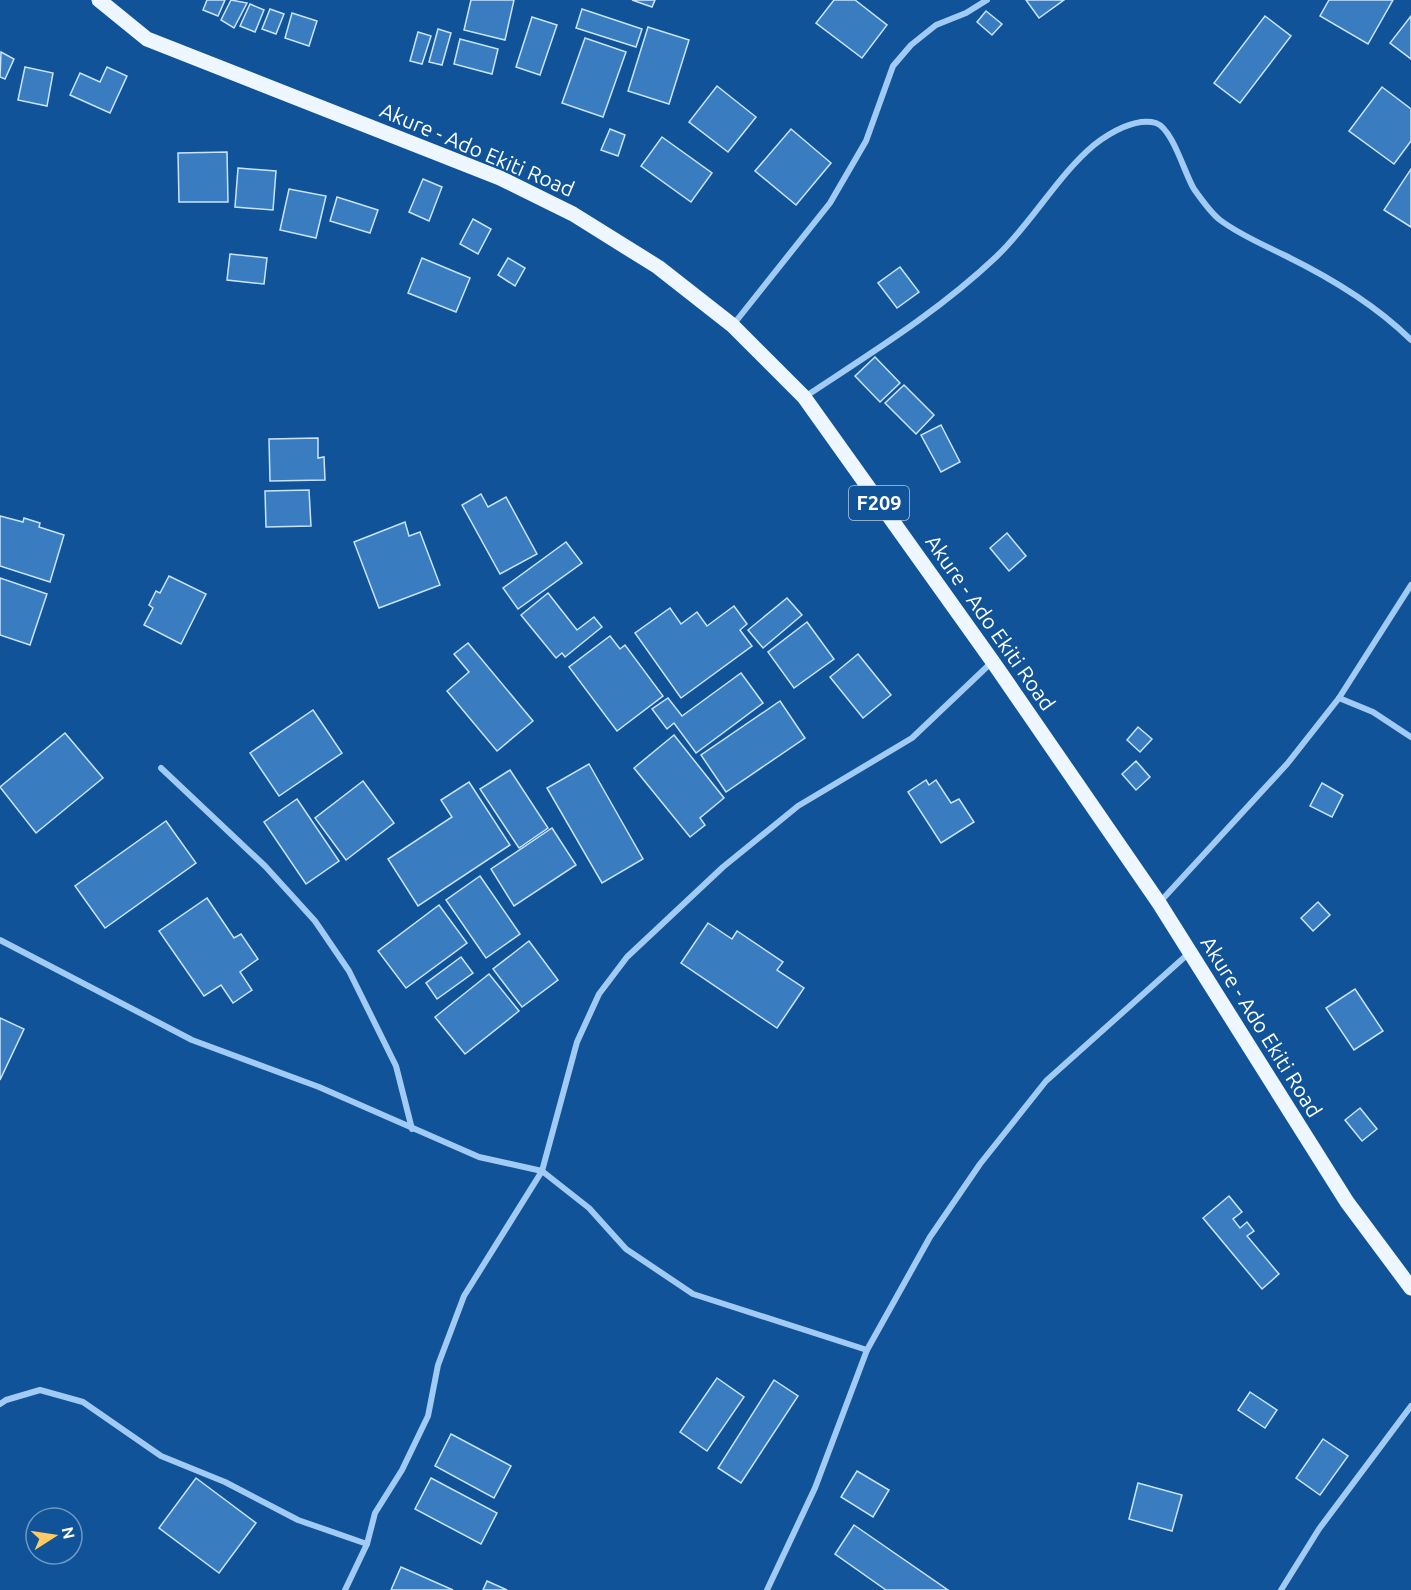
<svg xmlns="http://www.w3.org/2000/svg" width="1411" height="1590" viewBox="0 0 1411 1590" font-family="Ubuntu,sans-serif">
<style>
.building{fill:#397dc0;stroke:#c9e4fe;stroke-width:1.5}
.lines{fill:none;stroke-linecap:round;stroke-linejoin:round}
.street{stroke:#a1cbf4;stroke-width:6}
.primary{stroke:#eef6ff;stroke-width:15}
.labels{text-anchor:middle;stroke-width:4.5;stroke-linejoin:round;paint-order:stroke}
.shield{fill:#105398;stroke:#b7cbe0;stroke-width:1.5}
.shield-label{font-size:20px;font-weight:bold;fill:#fff}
.street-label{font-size:21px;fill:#fff;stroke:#105398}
</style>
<rect width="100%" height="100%" fill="#105398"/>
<g class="building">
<polygon points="207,0 225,0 218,16 203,10"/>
<polygon points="231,0 247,3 234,28 221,20"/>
<polygon points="471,0 514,0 505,40 464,30"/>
<polygon points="632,0 655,0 652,7"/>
<polygon points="834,0 855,0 887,25 862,58 816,23"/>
<polygon points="1026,0 1064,0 1039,18"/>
<polygon points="1329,0 1393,0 1368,44 1320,16"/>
<polygon points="250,4 264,10 255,32 240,26"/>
<polygon points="270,9 284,14 276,34 262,29"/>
<polygon points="582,9 642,29 636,47 576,28"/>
<polygon points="986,11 1002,24 992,35 977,22"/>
<polygon points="292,13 317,21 309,46 285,38"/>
<polygon points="1265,16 1291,36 1240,103 1214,83"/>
<polygon points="1411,16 1411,59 1390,43"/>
<polygon points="532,17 557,25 540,75 516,67"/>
<polygon points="648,27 689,40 669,104 628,91"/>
<polygon points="438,29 451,33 442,65 429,62"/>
<polygon points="418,32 431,36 422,64 410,61"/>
<polygon points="585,38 626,52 603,117 562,103"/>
<polygon points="460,39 498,49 492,74 454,64"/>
<polygon points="1,52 14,59 5,79 0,77"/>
<polygon points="25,67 53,73 47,106 18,100"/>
<polygon points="107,67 127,76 110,113 70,95 80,73 100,82"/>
<polygon points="717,86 756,117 728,152 689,122"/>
<polygon points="1382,87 1411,109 1411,141 1394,164 1349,131"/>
<polygon points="610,129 625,135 618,156 601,150"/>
<polygon points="791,129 831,163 796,205 755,171"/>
<polygon points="662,137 712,173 691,202 641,166"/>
<polygon points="227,152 228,202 179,202 178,153"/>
<polygon points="238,168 276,171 273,210 235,207"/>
<polygon points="1411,169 1411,227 1384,210"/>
<polygon points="423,179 442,187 429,221 409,212"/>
<polygon points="289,189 326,196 316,238 280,230"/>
<polygon points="337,197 378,210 370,233 330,221"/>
<polygon points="473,219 491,229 478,254 460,244"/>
<polygon points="230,254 267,258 264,284 227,280"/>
<polygon points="422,258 470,278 456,312 408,293"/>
<polygon points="508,258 525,268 515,286 498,275"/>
<polygon points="900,267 919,292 897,308 878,283"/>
<polygon points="875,357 900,383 880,402 855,376"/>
<polygon points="904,385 934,415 916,434 885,403"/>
<polygon points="941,425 960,462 941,472 921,435"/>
<polygon points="318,438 318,458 324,457 325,480 270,481 269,439"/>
<polygon points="309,490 311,526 266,527 265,491"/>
<polygon points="481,494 488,507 506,497 537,554 500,574 462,505"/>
<polygon points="0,516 23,522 24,518 40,523 39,527 64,535 50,582 0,566"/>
<polygon points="405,522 409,536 420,532 440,585 379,608 354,542"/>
<polygon points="1007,533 1026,556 1009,571 990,548"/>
<polygon points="566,542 582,563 518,609 503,588"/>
<polygon points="169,576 206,594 181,644 144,625 153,608 149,605 156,591 160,593"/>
<polygon points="0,578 47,594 30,645 0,635"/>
<polygon points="548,593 577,630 594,617 602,627 565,657 562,653 556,658 521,615"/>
<polygon points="787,598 802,615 763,648 748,630"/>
<polygon points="734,606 747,624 740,630 752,646 681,698 635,633 670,608 681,624 697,612 707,626"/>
<polygon points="807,622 834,659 794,688 768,652"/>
<polygon points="610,636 620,649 625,645 663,696 617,731 569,667"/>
<polygon points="468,643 533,721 497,751 447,691 469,672 454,654"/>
<polygon points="858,654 891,695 863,718 830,677"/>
<polygon points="741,673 763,703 696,753 674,723 667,729 652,709 668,698 682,716"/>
<polygon points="780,701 805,738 726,792 701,755"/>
<polygon points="313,710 342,753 279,796 250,753"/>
<polygon points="1138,727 1152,739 1140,752 1127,740"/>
<polygon points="65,733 103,778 36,833 0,787"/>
<polygon points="674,735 724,798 700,818 705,825 690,837 634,768"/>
<polygon points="1136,761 1150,777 1136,790 1122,774"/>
<polygon points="589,764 643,859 602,883 547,788"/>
<polygon points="510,770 548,828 519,848 480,789"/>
<polygon points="926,780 929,785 936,780 951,803 959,799 974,822 941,843 908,792"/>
<polygon points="363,781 394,823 346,860 315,818"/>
<polygon points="469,782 510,845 418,906 388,859 452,817 441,800"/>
<polygon points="1322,783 1343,795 1332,817 1310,806"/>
<polygon points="297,799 339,861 306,884 264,822"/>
<polygon points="166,821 196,863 105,928 75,886"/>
<polygon points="552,828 576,865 514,906 491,869"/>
<polygon points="480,876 520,934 486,958 446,900"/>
<polygon points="207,898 234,938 241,934 258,959 240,972 252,990 233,1003 221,985 204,996 159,931"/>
<polygon points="1318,902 1330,915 1313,931 1301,918"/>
<polygon points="439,905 467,943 406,988 378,951"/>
<polygon points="708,923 732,939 737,931 783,962 777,970 804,988 777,1028 681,963"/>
<polygon points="529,941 558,980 522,1007 493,969"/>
<polygon points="461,957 473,973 437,999 426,983"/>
<polygon points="489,974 519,1011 465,1054 435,1017"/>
<polygon points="1355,989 1383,1031 1354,1050 1326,1008"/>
<polygon points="0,1018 24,1029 0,1080"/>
<polygon points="1360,1108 1377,1129 1362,1141 1345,1120"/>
<polygon points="1229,1196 1242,1212 1233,1219 1240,1228 1247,1222 1254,1231 1247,1236 1279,1274 1262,1289 1203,1218"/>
<polygon points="717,1378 744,1397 707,1451 680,1432"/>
<polygon points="774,1380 798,1396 741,1483 718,1468"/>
<polygon points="1250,1392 1277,1410 1265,1428 1238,1410"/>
<polygon points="451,1434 511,1466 494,1498 435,1466"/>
<polygon points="1323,1439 1348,1456 1320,1495 1296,1478"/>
<polygon points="857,1471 889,1490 873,1517 841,1497"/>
<polygon points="196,1478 256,1523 219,1573 159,1528"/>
<polygon points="431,1478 497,1513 481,1544 415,1509"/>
<polygon points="1138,1483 1182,1495 1172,1531 1129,1519"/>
<polygon points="854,1525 948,1590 886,1590 835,1554"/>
<polygon points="401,1567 453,1590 391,1590"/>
<polygon points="487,1581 507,1590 483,1590"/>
</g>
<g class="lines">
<g class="street">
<polyline points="733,325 830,203 866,141 893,66 911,45 936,25 966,13 987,0"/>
<path d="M806,396c65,-43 132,-84 190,-139 35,-33 62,-82 98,-112 15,-12 42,-28 62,-22 17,6 29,52 38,66 7,10 17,24 26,31 20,15 42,24 64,35 43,21 93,51 127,85"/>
<polyline points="1339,698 1373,712 1411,737"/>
<polyline points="161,768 265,866 315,921 349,971 396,1066 412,1129"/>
<polyline points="1159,903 1287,764 1339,698 1411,585"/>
<polyline points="0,940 192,1040 319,1087 479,1157 542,1171 589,1208 626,1249 693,1294 867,1350"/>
<polyline points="0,1404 6,1400 40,1390 83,1402 161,1456 225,1482 298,1520 367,1544"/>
<polyline points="345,1590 367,1544 375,1513 402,1470 428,1416 438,1365 464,1296 542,1171 577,1042 599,994 627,957 723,867 798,806 912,738 992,662"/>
<polyline points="767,1590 815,1488 867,1350 930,1237 980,1164 1046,1081 1188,954"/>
<polyline points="1281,1590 1319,1529 1411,1406"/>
</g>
<polyline class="primary" points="99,0 147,39 500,178 573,214 658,267 732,325 804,397 993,662 1159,903 1347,1202 1411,1288"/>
</g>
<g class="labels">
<rect class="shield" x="849" y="486" width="60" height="34" rx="4.5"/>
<g class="shield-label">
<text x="879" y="510">F209</text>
</g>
<g class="street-label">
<text transform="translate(477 150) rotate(23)" y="7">Akure - Ado Ekiti Road</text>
<text transform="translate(990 623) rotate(55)" y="7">Akure - Ado Ekiti Road</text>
<text transform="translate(1261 1027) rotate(58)" y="7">Akure - Ado Ekiti Road</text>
</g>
</g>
<g transform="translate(54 1536) rotate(78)"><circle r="28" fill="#105398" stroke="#7098c1" stroke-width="1.5"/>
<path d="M0-4.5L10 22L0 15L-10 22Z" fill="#ffca64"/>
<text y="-9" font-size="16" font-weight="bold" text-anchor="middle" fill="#ffffff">N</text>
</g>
</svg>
